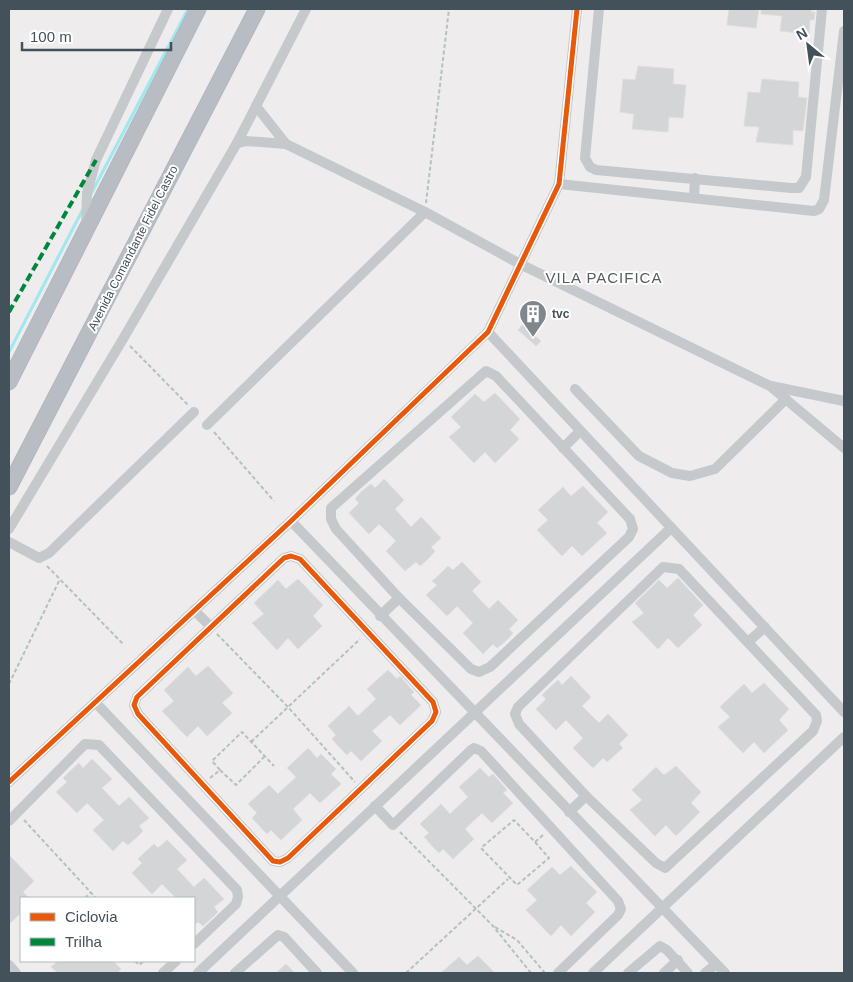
<svg xmlns="http://www.w3.org/2000/svg" width="853" height="982" viewBox="0 0 853 982" font-family="Helvetica,sans-serif">
<style>
.lines{fill:none;stroke-linecap:round;stroke-linejoin:round}
.stream{stroke:#a0e8f0;stroke-width:3}
.building{fill:#d4d5d7;stroke:#dfdedf}
.highway-casing{stroke:#b1b7bd;stroke-width:17}
.path{stroke:#b3c2bc;stroke-width:2;stroke-dasharray:4 2.5;stroke-linecap:butt}
.minor{stroke:#c5c9cc;stroke-width:10}
.highway{stroke:#b7bdc2;stroke-width:15}
.quiet{stroke:#00873e;stroke-width:4;stroke-dasharray:8 4;stroke-linecap:butt}
.cycleway-casing{stroke:#fff;stroke-width:8}
.cycleway{stroke:#e8590c;stroke-width:5}
.labels{text-anchor:middle;stroke-width:4;stroke-linejoin:round;paint-order:stroke}
.street-label{font-size:12px;fill:#43515a;stroke:#fff}
.poi-label{font-size:12px;font-weight:bold;fill:#43515a;stroke:#fff;text-anchor:start}
.quarter-label{font-size:15px;letter-spacing:1px;fill:#585d61;stroke:#fff}
</style>
<rect width="100%" height="100%" fill="#eeecec"/>
<g class="lines">
<g class="stream">
<polyline points="91,194 188,9"/>
<polyline points="9,352 82,211"/>
</g>
</g>
<g class="building">
<polygon points="729,9 759,9 756,28 727,25"/>
<polygon points="761,9 812,9 811,12 815,12 814,20 810,20 809,34 780,31 782,16 761,14"/>
<polygon points="638,66 674,69 673,84 686,85 683,118 669,117 668,132 632,129 634,114 620,112 623,79 635,80"/>
<polygon points="762,79 799,82 798,97 807,98 803,131 793,130 793,145 756,142 759,127 744,126 748,92 760,93"/>
<polygon points="522,325 541,341 536,346 518,330"/>
<polygon points="495,393 520,419 510,430 519,439 495,463 485,452 474,463 449,437 461,427 451,417 475,394 484,402"/>
<polygon points="384,479 404,500 395,509 411,527 421,517 441,538 431,547 435,551 429,558 420,566 416,562 405,571 386,551 396,541 379,524 369,534 349,513 359,503 355,499 361,492 371,484 375,488"/>
<polygon points="583,486 608,512 597,523 607,533 582,556 572,546 562,556 537,530 548,520 538,510 563,487 571,496"/>
<polygon points="462,562 481,582 472,591 489,609 498,600 518,620 509,629 513,633 507,640 497,648 493,644 483,654 463,633 473,623 457,606 447,616 426,595 437,585 432,581 439,575 448,566 453,570"/>
<polygon points="678,578 703,605 693,615 702,625 678,648 668,638 658,649 632,622 644,613 635,603 659,580 667,588"/>
<polygon points="298,579 323,605 313,616 322,626 298,649 288,638 277,650 252,623 264,614 254,603 278,580 286,589"/>
<polygon points="208,666 233,693 222,703 232,713 207,736 198,726 187,737 162,711 174,701 164,690 188,667 196,676"/>
<polygon points="388,670 397,679 400,676 414,692 411,695 421,705 400,725 390,715 372,731 382,741 361,761 351,751 347,755 341,749 332,739 336,735 328,726 349,706 358,716 376,699 367,689"/>
<polygon points="571,676 591,697 582,706 599,723 608,714 628,735 619,744 623,748 616,754 607,762 603,758 593,768 573,748 583,738 566,720 556,730 536,709 546,699 542,695 548,689 558,680 562,685"/>
<polygon points="764,683 789,709 779,720 788,730 764,753 754,742 743,753 718,727 730,717 720,707 744,684 752,693"/>
<polygon points="308,748 317,758 321,754 336,769 331,774 341,784 320,803 310,793 293,809 302,820 281,840 271,830 267,834 252,818 257,813 248,804 269,785 278,794 296,777 287,768"/>
<polygon points="92,759 112,779 102,788 119,806 129,797 149,818 139,826 143,831 137,837 128,845 123,841 113,851 93,830 104,820 87,803 77,813 56,792 67,782 63,778 69,772 79,763 83,768"/>
<polygon points="676,766 701,792 691,803 700,812 676,836 666,825 655,836 630,810 642,800 632,790 656,767 664,775"/>
<polygon points="480,768 489,777 493,774 507,790 503,793 513,803 492,823 482,813 465,829 474,839 453,859 443,849 439,853 433,847 424,837 429,833 420,824 441,804 450,814 468,797 459,787"/>
<polygon points="167,840 187,860 177,869 194,887 204,878 224,899 214,907 218,912 203,926 198,922 194,926 194,898 176,898 162,884 152,894 132,873 142,863 138,859 144,853 154,844 158,848"/>
<polygon points="9,855 34,881 23,892 29,898 21,898 21,913 9,924"/>
<polygon points="571,866 597,892 586,903 595,912 571,936 561,925 551,936 526,910 537,900 527,890 552,867 560,875"/>
<polygon points="478,956 495,973 441,973 459,957 467,965"/>
<polygon points="58,961 113,961 121,969 117,973 58,973 51,967"/>
<polygon points="286,964 295,973 276,973"/>
</g>
<g class="lines">
<defs>
<g id="highway">
<polyline points="9,382 198,9"/>
<polyline points="9,487 257,9"/>
</g>
</defs>
<use href="#highway" class="highway-casing"/>
<g class="path">
<polyline points="426,203 449,9"/>
<polyline points="130,346 188,405"/>
<polyline points="214,432 274,501"/>
<polyline points="47,566 124,645"/>
<polyline points="217,634 288,707 355,782"/>
<polyline points="9,684 60,579"/>
<polyline points="251,742 360,639"/>
<polyline points="220,770 236,785 264,757"/>
<polyline points="210,778 220,770 212,761 242,732 274,766"/>
<polyline points="24,820 96,898"/>
<polyline points="400,832 493,926 531,973"/>
<polyline points="535,842 549,858 517,885 481,848 514,820 535,842 543,835"/>
<polyline points="85,898 91,892"/>
<polyline points="495,927 517,940 545,973"/>
<polyline points="135,961 139,965 144,961"/>
<polyline points="406,973 508,879"/>
</g>
<g class="minor">
<polyline points="599,9 585,158 590,167 596,170 791,188 799,188 806,177 822,9"/>
<polyline points="256,106 286,144"/>
<polyline points="237,143 246,141 286,144 425,212 520,264 770,386 844,448"/>
<polyline points="559,184 814,211 819,209 824,200 844,31"/>
<polyline points="694,198 695,178"/>
<polyline points="86,225 87,193 96,160 168,9"/>
<polyline points="488,332 844,712"/>
<polygon points="486,371 496,376 630,519 633,529 629,537 490,667 479,672 471,669 399,598 336,529 331,519 331,508"/>
<polyline points="771,386 844,401"/>
<polyline points="575,389 639,456 672,473 690,476 715,469 786,399"/>
<polyline points="207,425 425,212"/>
<polyline points="563,448 580,431"/>
<polyline points="291,521 725,973"/>
<polyline points="9,529 123,339 237,143 306,9"/>
<polyline points="9,542 39,558 49,553 194,412"/>
<polygon points="291,556 300,559 433,702 436,712 432,721 288,858 280,862 273,861 138,714 134,705 137,697 284,558"/>
<polygon points="663,567 679,569 816,715 817,721 813,731 665,868 656,863 586,796 519,724 515,714 518,707"/>
<polyline points="194,610 210,626"/>
<polyline points="380,616 399,598"/>
<polyline points="748,642 765,627"/>
<polyline points="95,702 353,973"/>
<polyline points="9,782 291,521 488,332 559,184 577,9"/>
<polyline points="375,806 393,825 470,751 474,748 481,751 618,901 621,909 618,915 558,973"/>
<polyline points="569,812 586,796"/>
<polyline points="9,821 85,744 99,745 237,890 238,897 236,904 194,944"/>
<polyline points="9,965 16,973"/>
<polyline points="163,973 176,961"/>
<polyline points="198,973 671,528"/>
<polyline points="235,973 278,935 284,937 317,973"/>
<polyline points="593,973 844,737"/>
<polyline points="628,973 660,946 667,950 688,973"/>
<polyline points="664,973 678,960"/>
<polyline points="705,973 716,964"/>
</g>
<use href="#highway" class="highway"/>
<polyline class="quiet" points="9,312 96,160"/>
<defs>
<g id="cycleway">
<polygon points="291,556 300,559 433,702 436,712 432,721 288,858 280,862 273,861 138,714 134,705 137,697 284,558"/>
<polyline points="9,782 291,521 488,332 559,184 577,9"/>
</g>
</defs>
<use href="#cycleway" class="cycleway-casing"/>
<use href="#cycleway" class="cycleway"/>
</g>
<defs>
<symbol id="building-pin" viewBox="-11 -11 22 30"><path d="M0 17L-7.5 6A9.5 9.5 0 1 1 7.5 6Z" fill="#7f878d" stroke="#fff"/><path d="M-4-6H4V6H1V3H-1V6H-4ZM-2.5-4.3h1.7v1.8h-1.7ZM.8-4.3h1.7v1.8H.8ZM-2.5-1h1.7V.8h-1.7ZM.8-1h1.7V.8H.8Z" fill="#fff"/></symbol>
</defs>
<g fill-rule="evenodd">
<use href="#building-pin" x="517" y="298" width="32" height="43"/>
</g>
<g class="labels">
<g class="street-label">
<text transform="translate(133 248) rotate(-63)" y="4">Avenida Comandante Fidel Castro</text>
</g>
<g class="poi-label">
<text x="552" y="318">tvc</text>
</g>
<g class="quarter-label">
<text x="604" y="283">VILA PACIFICA</text>
</g>
</g>
<rect width="853" height="982" fill="none" stroke="#43515a" stroke-width="20"/>
<rect x="20" y="897" width="175" height="65" fill="#ffffff" stroke="#b4b9bd"/>
<rect x="30" y="913" width="25" height="8" fill="#e8590c" stroke="#b4b9bd"/>
<text x="65" y="922" font-size="15" fill="#43515a">Ciclovia</text>
<rect x="30" y="938" width="25" height="8" fill="#00873e" stroke="#b4b9bd"/>
<text x="65" y="947" font-size="15" fill="#43515a">Trilha</text>
<g transform="translate(808 45) rotate(331)" stroke="#ffffff" stroke-width="4" paint-order="stroke">
<path d="M0-4L9 19L0 12L-9 19Z" fill="#43515a"/>
<text y="-8" font-size="14" font-weight="bold" text-anchor="middle" fill="#43515a">N</text>
</g>
<path d="M22 42v8h149v-8" fill="none" stroke="#43515a" stroke-width="2.5"/>
<text x="30" y="42" font-size="15" fill="#43515a" stroke="#ffffff" stroke-width="4" paint-order="stroke">100 m</text>
</svg>
